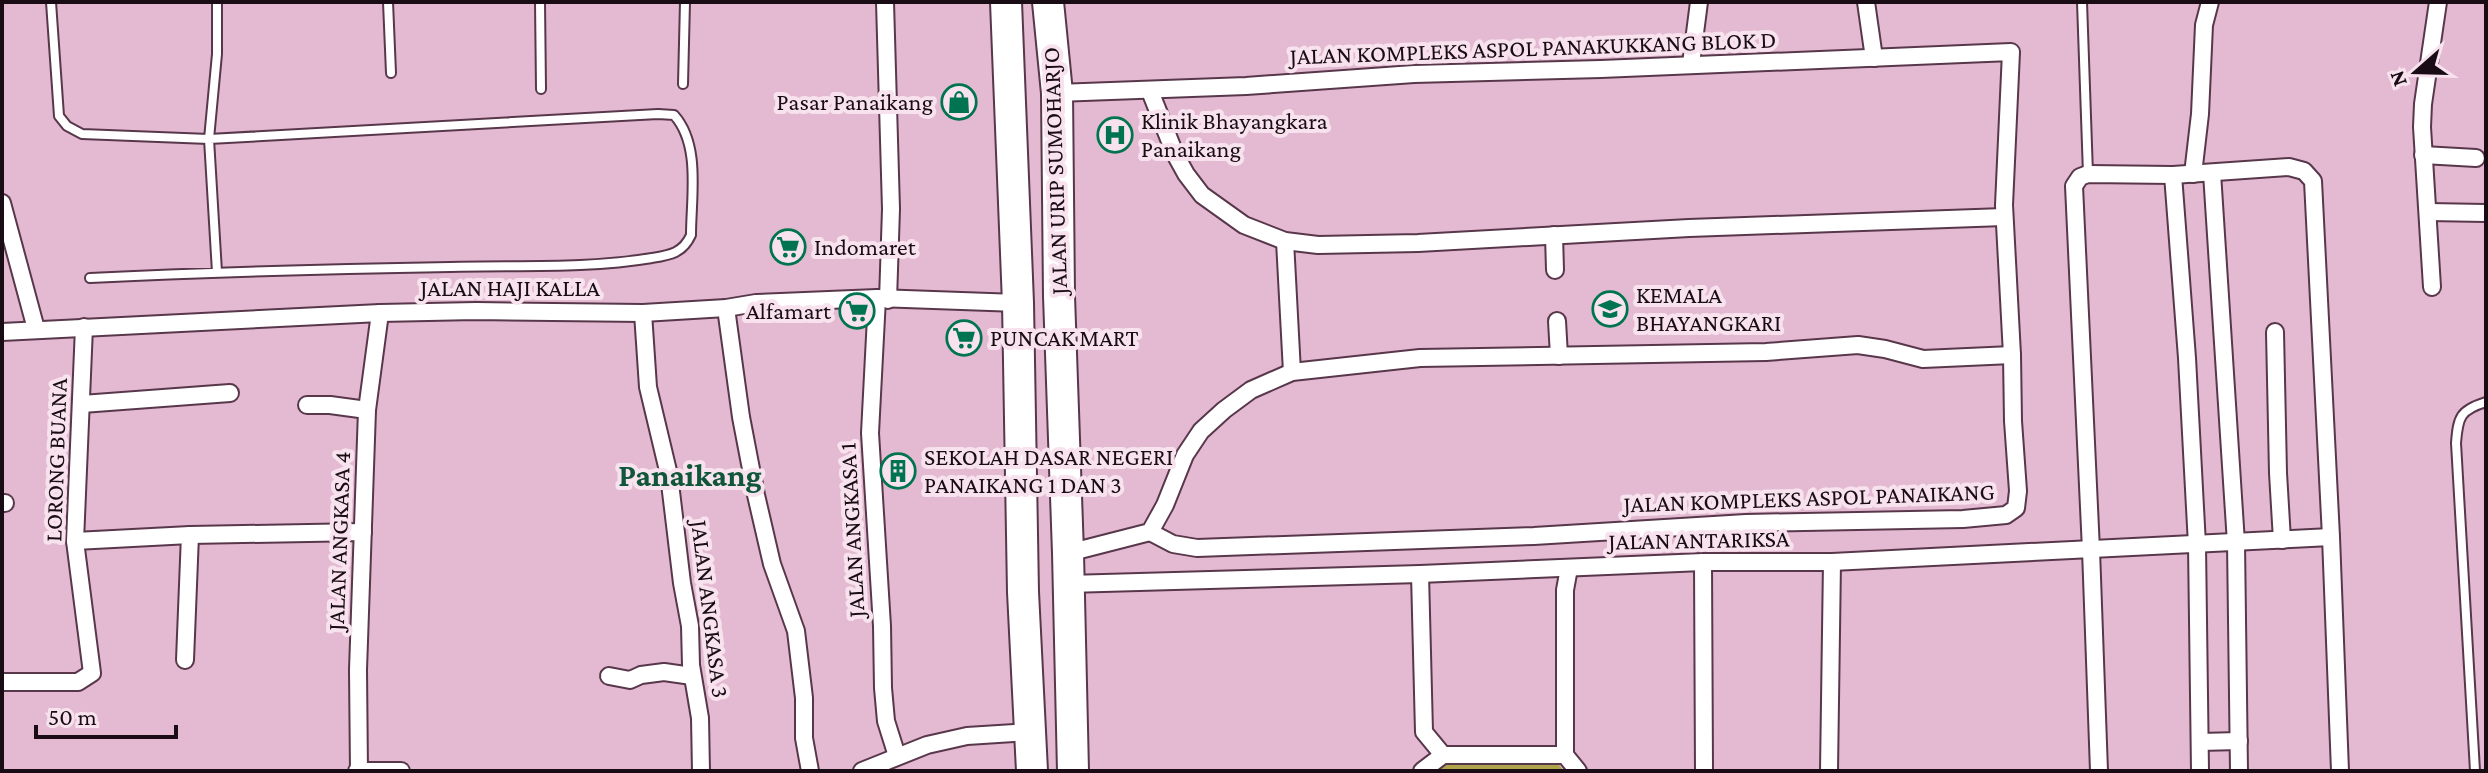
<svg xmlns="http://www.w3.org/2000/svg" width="2488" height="773" viewBox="0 0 2488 773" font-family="'Crimson Pro',serif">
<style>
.pitch{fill:#afa449}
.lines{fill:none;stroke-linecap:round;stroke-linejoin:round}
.lane-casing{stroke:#58374b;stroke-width:12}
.street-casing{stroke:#58374b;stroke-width:20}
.highway-casing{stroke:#58374b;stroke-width:34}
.lane{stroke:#fff;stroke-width:8}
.street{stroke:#fff;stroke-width:16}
.highway{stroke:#fff;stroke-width:30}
.labels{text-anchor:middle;stroke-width:8;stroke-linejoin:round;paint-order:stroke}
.street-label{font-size:24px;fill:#190c14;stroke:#f7e2ee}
.poi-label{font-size:24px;fill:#190c14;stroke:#f7e2ee;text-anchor:start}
.district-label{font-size:32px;font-weight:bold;fill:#10563b;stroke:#f7e2ee}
</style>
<rect width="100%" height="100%" fill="#e3bad2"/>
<polygon class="pitch" points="1440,758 1555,760 1564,771 1425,771"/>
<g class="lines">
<defs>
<g id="lane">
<polyline points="51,2 59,116 67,126 82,134 209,139 217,54 217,2"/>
<polyline points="388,2 391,73"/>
<polyline points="540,2 541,89"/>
<polyline points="2082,2 2088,174"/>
<polyline points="683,84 685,2"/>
<path d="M90,278c120,-6 240,-9 360,-11 66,-2 136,2 202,-9 18,-3 31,-5 39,-23 0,-38 10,-90 -17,-120l-16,-1 -449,25 8,133"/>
<path d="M2475,771l-19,-328c2,-26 4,-33 30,-41"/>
</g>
<g id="street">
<polyline points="885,2 891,209 888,300"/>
<polyline points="1866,2 1874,58"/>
<polyline points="1691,64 1699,2"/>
<polyline points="1150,91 1175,154 1186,174 1202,195 1244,225 1285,241 1318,245 1418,243 1689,228 2004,217"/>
<polyline points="1057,93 1246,86 1414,74 1601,69 2011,52 2004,205 2012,355 2013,421 2018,491 2016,508 2006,515 1963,519 1746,523 1534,536 1197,548 1173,544 1150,532"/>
<polyline points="2423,155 2476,158"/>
<polyline points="2212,173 2236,543 2239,771"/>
<polyline points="2193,174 2200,114 2204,25 2210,2"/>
<polyline points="2173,175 2187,358 2197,545 2200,771"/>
<polyline points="2,203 36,329"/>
<polyline points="2428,212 2486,213"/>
<polyline points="1554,235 1555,270"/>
<polyline points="1285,241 1292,372"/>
<polyline points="2432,287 2422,127 2423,104 2438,2"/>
<polyline points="877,298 870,433 882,626 883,688 886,721 897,756"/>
<polyline points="726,308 741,417 756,495 772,564 796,631 804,698 804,738 810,771"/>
<polyline points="643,313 648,387 669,475 682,583 690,626 691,665 700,718 701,771"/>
<polyline points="1557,321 1559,356"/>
<polyline points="2,332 380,313 476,311 643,313 726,308 756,303 877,298 1018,303"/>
<polyline points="2275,332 2278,473 2282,540"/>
<polyline points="82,404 230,393"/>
<polyline points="307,405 330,405 367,410"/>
<polyline points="2,503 5,503"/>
<polyline points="75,541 190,535 363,532"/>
<polyline points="1068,553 1150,532 1165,505 1185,455 1201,431 1224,410 1251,390 1292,372 1420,358 1766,352 1858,345 1885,349 1923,359 2012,355"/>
<polyline points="1703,562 1704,771"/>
<polyline points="1420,574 1424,732 1443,755 1422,771"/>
<polyline points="1068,584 1420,574 1703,562 1832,562 2331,537"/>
<polyline points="185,660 190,535"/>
<polyline points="609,676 630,680 641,675 664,672 692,676"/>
<polyline points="2,682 78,682 92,673 75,541 84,327"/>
<polyline points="2200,742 2239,741"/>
<polyline points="1443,755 1565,755 1578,771"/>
<polyline points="1565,755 1565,590 1569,568"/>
<polyline points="357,771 401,771"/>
<polyline points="359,771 358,670 367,410 380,313"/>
<polyline points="862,771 927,745 967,736 1030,732"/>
<polyline points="1829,771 1832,562"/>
<polyline points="2099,771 2091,550 2074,186 2080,177 2088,174 2173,175 2289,167 2304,171 2313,181 2331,537 2340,771"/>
</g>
<g id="highway">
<polyline points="1006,2 1018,303 1023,592 1032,771"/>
<polyline points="1048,2 1057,93 1059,296 1068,553 1073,771"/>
</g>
</defs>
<use href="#lane" class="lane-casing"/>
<use href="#street" class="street-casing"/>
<use href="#highway" class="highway-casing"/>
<use href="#lane" class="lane"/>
<use href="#street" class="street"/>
<use href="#highway" class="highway"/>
</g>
<defs>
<symbol id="shop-ring" viewBox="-11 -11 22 22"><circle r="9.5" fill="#f7e2ee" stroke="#00744f" stroke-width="1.5"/><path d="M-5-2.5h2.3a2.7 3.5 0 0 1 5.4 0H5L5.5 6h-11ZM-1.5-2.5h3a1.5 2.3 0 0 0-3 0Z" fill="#00744f"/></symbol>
<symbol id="hospital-ring" viewBox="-11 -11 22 22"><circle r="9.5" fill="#f7e2ee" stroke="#00744f" stroke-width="1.5"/><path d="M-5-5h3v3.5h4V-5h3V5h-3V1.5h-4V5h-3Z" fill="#00744f"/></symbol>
<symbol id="supermarket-ring" viewBox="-11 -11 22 22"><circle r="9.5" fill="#f7e2ee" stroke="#00744f" stroke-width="1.5"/><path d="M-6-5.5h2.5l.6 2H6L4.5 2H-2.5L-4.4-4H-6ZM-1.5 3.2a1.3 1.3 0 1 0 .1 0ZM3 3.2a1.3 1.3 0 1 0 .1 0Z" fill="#00744f"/></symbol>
<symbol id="school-ring" viewBox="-11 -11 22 22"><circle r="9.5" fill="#f7e2ee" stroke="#00744f" stroke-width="1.5"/><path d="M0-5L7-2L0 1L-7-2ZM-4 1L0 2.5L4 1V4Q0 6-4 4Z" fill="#00744f"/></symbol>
<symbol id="building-ring" viewBox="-11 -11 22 22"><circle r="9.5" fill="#f7e2ee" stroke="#00744f" stroke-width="1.5"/><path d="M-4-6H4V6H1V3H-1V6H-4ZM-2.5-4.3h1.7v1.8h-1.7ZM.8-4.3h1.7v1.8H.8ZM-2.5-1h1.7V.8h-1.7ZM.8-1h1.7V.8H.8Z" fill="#00744f"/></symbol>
</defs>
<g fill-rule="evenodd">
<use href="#shop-ring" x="939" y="82" width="40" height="40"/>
<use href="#hospital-ring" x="1095" y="115" width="40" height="40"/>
<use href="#supermarket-ring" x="768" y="227" width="40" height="40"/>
<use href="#school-ring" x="1590" y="289" width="40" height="40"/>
<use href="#supermarket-ring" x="837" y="291" width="40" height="40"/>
<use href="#supermarket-ring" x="944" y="318" width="40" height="40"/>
<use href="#building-ring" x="878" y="451" width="40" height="40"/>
</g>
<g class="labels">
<g class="street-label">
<text transform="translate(1533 48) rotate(-2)" y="8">JALAN KOMPLEKS ASPOL PANAKUKKANG BLOK D</text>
<text transform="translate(1055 171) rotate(-92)" y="8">JALAN URIP SUMOHARJO</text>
<text x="510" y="296">JALAN HAJI KALLA</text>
<text transform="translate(56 460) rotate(-88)" y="8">LORONG BUANA</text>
<text transform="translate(1809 498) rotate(-2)" y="8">JALAN KOMPLEKS ASPOL PANAIKANG</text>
<text transform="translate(852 530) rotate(-93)" y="8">JALAN ANGKASA 1</text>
<text transform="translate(1699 540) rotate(-1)" y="8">JALAN ANTARIKSA</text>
<text transform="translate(339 541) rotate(-88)" y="8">JALAN ANGKASA 4</text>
<text transform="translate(710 609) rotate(83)" y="8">JALAN ANGKASA 3</text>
</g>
<g class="poi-label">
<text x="933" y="110" text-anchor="end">Pasar Panaikang</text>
<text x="1141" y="129">Klinik Bhayangkara<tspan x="1141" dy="28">Panaikang</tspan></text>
<text x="814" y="255">Indomaret</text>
<text x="1636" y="303">KEMALA<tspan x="1636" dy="28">BHAYANGKARI</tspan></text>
<text x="831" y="319" text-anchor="end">Alfamart</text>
<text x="990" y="346">PUNCAK MART</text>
<text x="924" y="465">SEKOLAH DASAR NEGERI<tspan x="924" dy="28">PANAIKANG 1 DAN 3</tspan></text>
</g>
<g class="district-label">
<text x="690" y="486">Panaikang</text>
</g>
</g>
<rect width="2488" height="773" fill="none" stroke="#190c14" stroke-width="8"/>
<g transform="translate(2416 72) rotate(250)" stroke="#f7e2ee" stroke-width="6" paint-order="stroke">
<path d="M0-6L14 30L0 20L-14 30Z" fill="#190c14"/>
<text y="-12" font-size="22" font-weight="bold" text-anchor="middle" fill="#190c14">N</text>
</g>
<path d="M36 725v12h140v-12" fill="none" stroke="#190c14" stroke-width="4"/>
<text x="48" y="725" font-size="24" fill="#190c14" stroke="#f7e2ee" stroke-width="6" paint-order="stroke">50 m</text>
</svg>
